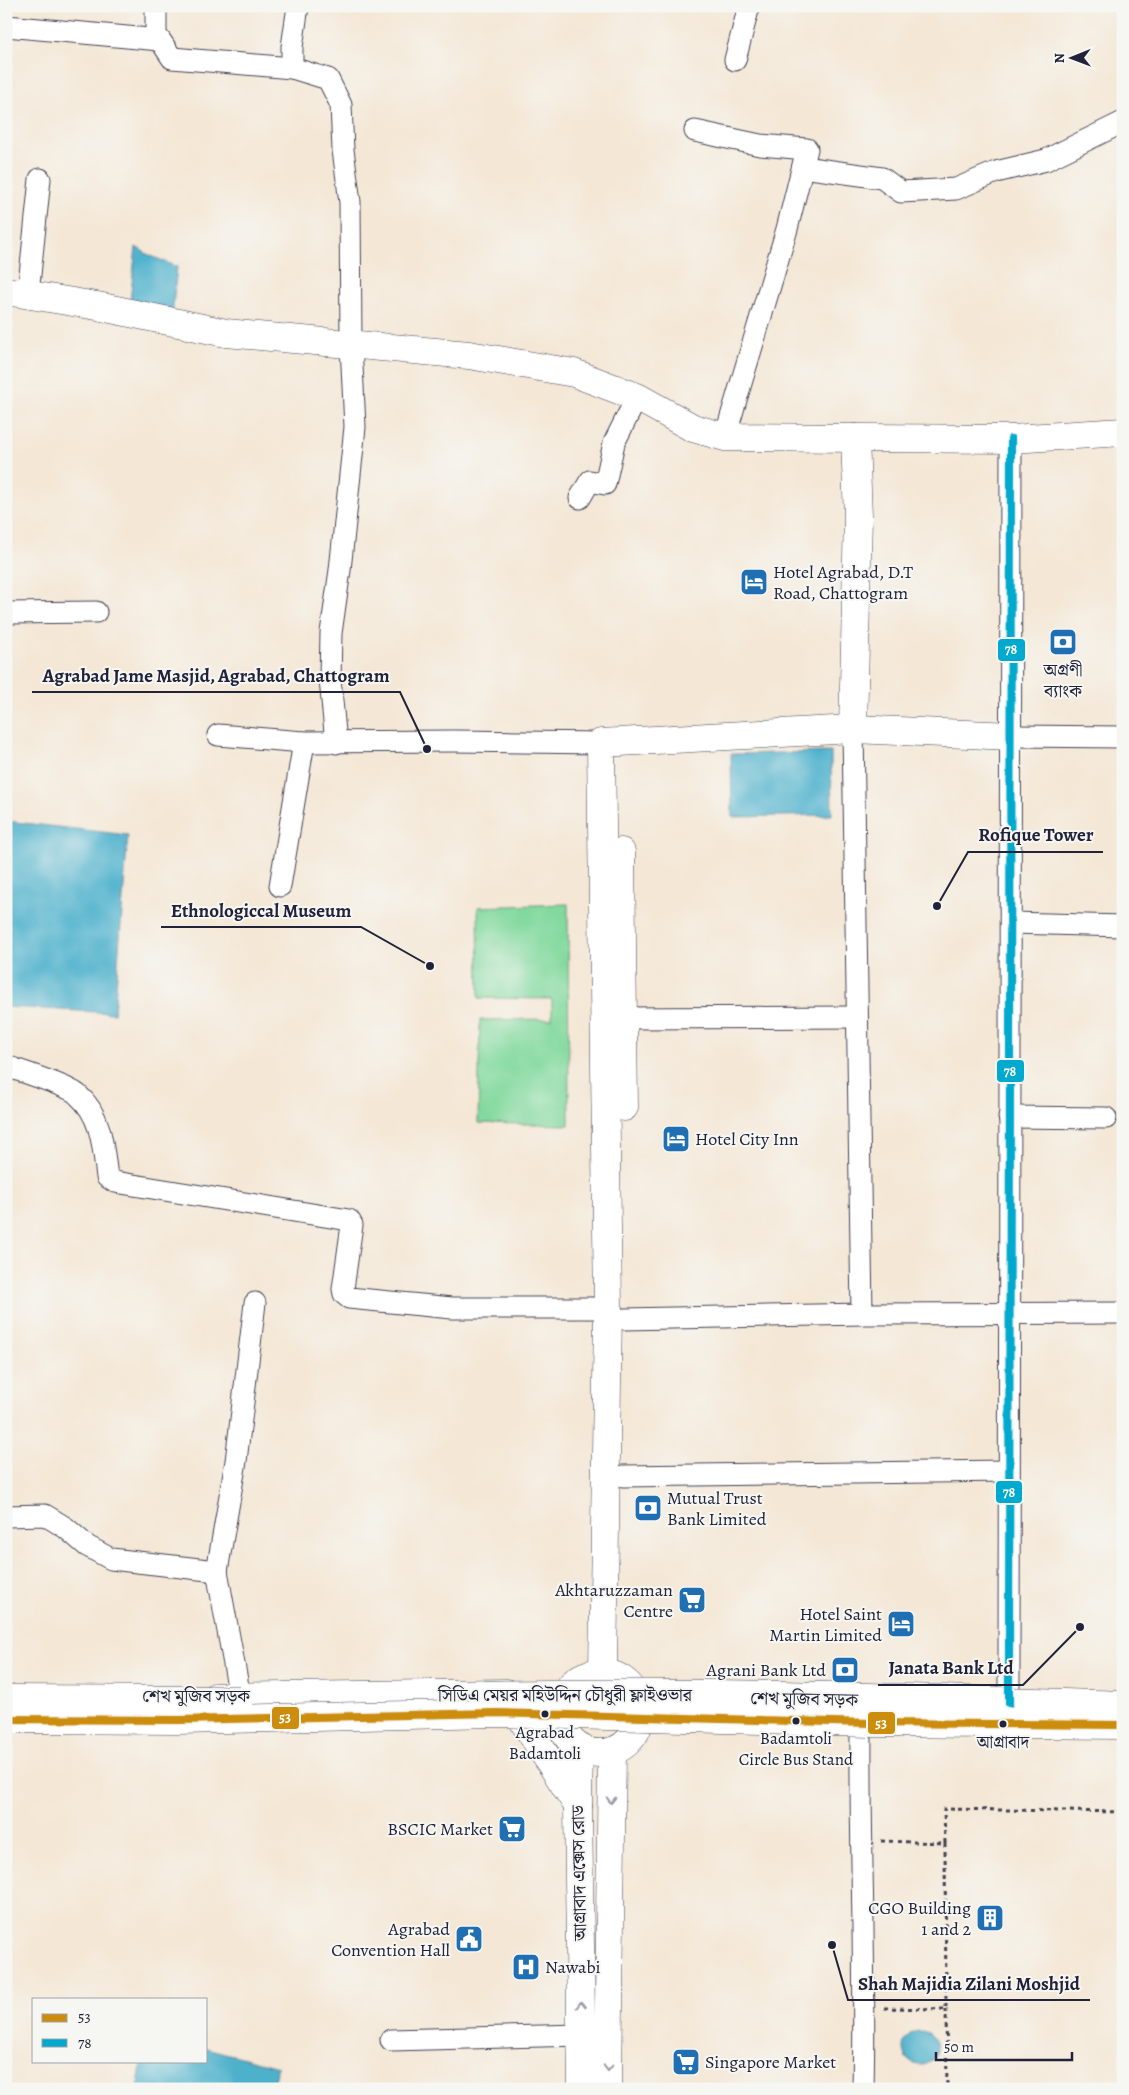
<svg xmlns="http://www.w3.org/2000/svg" width="1129" height="2095" viewBox="0 0 1129 2095" font-family="Alegreya,'Noto Serif Bengali',serif">
<style>
.green{fill:#82d99e;stroke:#527e6c}
.water{fill:#4db1cc;stroke:#386a84}
.lines{fill:none;stroke-linecap:round;stroke-linejoin:round}
.street-casing{stroke:#424052;stroke-width:23}
.secondary-casing{stroke:#424052;stroke-width:29}
.highway-casing{stroke:#424052;stroke-width:29}
.path{stroke:#424052;stroke-width:3;stroke-dasharray:4 4;stroke-linecap:butt}
.street{stroke:#fff;stroke-width:21}
.secondary{stroke:#fff;stroke-width:28}
.highway{stroke:#fff;stroke-width:28}
.highway-bridge-casing{stroke:#424052;stroke-width:29;stroke-linecap:butt}
.highway-bridge{stroke:#fff;stroke-width:28}
.bus-1-casing{stroke:#f6f6f2;stroke-width:11}
.bus-2-casing{stroke:#f6f6f2;stroke-width:11}
.bus-1{stroke:#cc8c0c;stroke-width:8}
.bus-2{stroke:#00a9ce;stroke-width:8}
.oneway{stroke:#9c9ca7}
.bus-dot{fill:#22223b;stroke:#f6f6f2;stroke-width:2}
.labels{text-anchor:middle;stroke-width:4;stroke-linejoin:round;paint-order:stroke}
.bus-label{font-size:17px;fill:#22223b;stroke:#f6f6f2}
.poi-label{font-size:18px;fill:#22223b;stroke:#f6f6f2;text-anchor:end}
.street-label{font-size:18px;fill:#22223b;stroke:#f6f6f2}
.leader{fill:none;stroke:#22223b;stroke-width:2}
.callout-dot{fill:#22223b;stroke:#f6f6f2;stroke-width:2}
.callout-label{font-size:19px;text-anchor:middle;font-weight:bold;fill:#22223b;stroke:#f6f6f2;stroke-width:4;stroke-linejoin:round;paint-order:stroke}
.line-badge{stroke:#f6f6f2;stroke-width:2}
.badge-label{font-size:14px;text-anchor:middle;font-weight:bold;fill:#fff}
</style>
<rect width="100%" height="100%" fill="#f6f6f2"/>
<filter id="ink" filterUnits="userSpaceOnUse"><feTurbulence type="fractalNoise" baseFrequency=".02" numOctaves="2"/><feDisplacementMap in="SourceGraphic" scale="10" xChannelSelector="R" yChannelSelector="G"/><feConvolveMatrix kernelMatrix="1 2 1 2 8 2 1 2 1" color-interpolation-filters="sRGB"/></filter>
<filter id="wash" filterUnits="userSpaceOnUse"><feTurbulence type="fractalNoise" baseFrequency=".0096" numOctaves="4" result="noise"/><feDisplacementMap in="SourceGraphic" scale="20" xChannelSelector="R" yChannelSelector="G"/><feGaussianBlur stdDeviation="1.12" result="paint"/><feColorMatrix in="noise" values="0 0 0 0 0 0 0 0 0 0 0 0 0 0 0 0 0 1.4 0 .05"/><feComposite in="paint" operator="in"/></filter>
<g filter="url(#wash)">
<rect width="100%" height="100%" fill="#f4e7d5"/>
<polygon class="green" points="568,904 569,1125 478,1123 480,1020 552,1019 552,999 479,998 478,907"/>
<g class="water">
<polygon points="136,247 149,255 177,267 171,324 129,310"/>
<polygon points="831,752 832,815 732,817 731,754"/>
<polygon points="6,821 128,835 114,1013 6,1007"/>
<circle cx="920" cy="2048" r="17"/>
<polygon points="206,2048 278,2067 271,2089 137,2089 142,2061 206,2061"/>
</g>
</g>
<g filter="url(#ink)">
<g class="lines">
<defs>
<g id="street">
<polyline points="156,6 156,40"/>
<polyline points="298,6 292,47 292,68 328,79 341,105 343,150 350,202 351,345 355,427 340,570 331,633 330,679 336,743"/>
<polyline points="6,26 160,40 172,58 292,68"/>
<polyline points="735,60 749,6"/>
<polyline points="695,131 760,145 807,149 787,229 725,437"/>
<polyline points="803,167 882,178 901,192 956,189 996,172 1046,160 1123,122"/>
<polyline points="28,294 40,179"/>
<polyline points="580,498 590,481 605,484 614,443 637,397"/>
<polyline points="6,613 96,612"/>
<polyline points="853,729 862,1314"/>
<polyline points="218,735 304,742 454,741 601,743"/>
<polyline points="1012,736 1123,737"/>
<polyline points="280,886 304,742"/>
<polyline points="1011,923 1123,926"/>
<polyline points="625,1018 857,1017"/>
<path d="M6,1066c14,5 65,21 72,29 24,21 25,52 29,82l8,5 234,38 3,5 -9,64 1,5 5,4 103,10h156"/>
<polyline points="1009,1117 1106,1118"/>
<polyline points="624,1319 862,1314 1123,1313"/>
<polyline points="623,1476 1008,1471"/>
<polyline points="6,1516 45,1515 66,1528 87,1546 111,1559 217,1571"/>
<polyline points="240,1697 217,1571 236,1461 255,1303"/>
<path d="M1009,1703c-1,-421 4,-842 2,-1264"/>
<path d="M861,1731c-1,119 5,239 2,358"/>
<polyline points="391,2040 581,2035"/>
</g>
<g id="secondary">
<polyline points="6,291 97,306 226,333 469,355 574,373 637,397 693,428 725,437 1011,439 1123,432"/>
<polyline points="853,729 858,516 855,438"/>
<polyline points="621,852 624,1107"/>
<polyline points="603,1674 608,1308 601,743 853,729 1012,736"/>
<polyline points="579,1748 578,1806 582,2089"/>
<polyline points="608,2089 612,1751"/>
</g>
<g id="highway">
<circle cx="600" cy="1713" r="40"/>
<polyline points="215,1697 507,1693"/>
<polyline points="524,1722 578,1806"/>
</g>
</defs>
<use href="#street" class="street-casing"/>
<use href="#secondary" class="secondary-casing"/>
<use href="#highway" class="highway-casing"/>
<g class="path">
<polyline points="881,1841 945,1843 946,2009 883,2008"/>
<polyline points="945,1843 944,1809 1123,1812"/>
<polyline points="946,2009 947,2089"/>
<polyline points="883,2087 937,2089"/>
</g>
<use href="#street" class="street"/>
<use href="#secondary" class="secondary"/>
<use href="#highway" class="highway"/>
<defs>
<g id="highway-bridge">
<path d="M483,1695c213,-5 427,3 640,10"/>
<polyline points="6,1699 240,1700"/>
<polyline points="6,1719 178,1720 496,1713 870,1723 1123,1725"/>
</g>
</defs>
<use href="#highway-bridge" class="highway-bridge-casing"/>
<use href="#highway-bridge" class="highway-bridge"/>
<defs>
<polyline id="bus-1" points="6,1719 178,1720 496,1713 870,1723 1123,1725"/>
<path id="bus-2" d="M1009,1703c-1,-421 4,-842 2,-1264"/>
</defs>
<use href="#bus-1" class="bus-1-casing"/>
<use href="#bus-2" class="bus-2-casing"/>
<use href="#bus-1" class="bus-1"/>
<use href="#bus-2" class="bus-2"/>
</g>
<defs><path id="oneway-chevron" d="M-2-3.5L2.5 0L-2 3.5" fill="none" stroke-width="1.6" stroke-linecap="round" stroke-linejoin="round" transform="scale(1.25)"/></defs>
<g class="oneway">
<use href="#oneway-chevron" transform="translate(611 1800) rotate(91)"/>
<use href="#oneway-chevron" transform="translate(581 2005) rotate(-91)"/>
<use href="#oneway-chevron" transform="translate(608 2068) rotate(91)"/>
</g>
</g>
<defs>
<symbol id="hotel-square" viewBox="-11 -11 22 22"><rect x="-9" y="-9" width="18" height="18" rx="4" fill="#1f6fb2" stroke="#f6f6f2"/><path d="M-6-4.5h1.5V1H6V5H4.5V3h-9V5H-6ZM-4 0a1.8 1.8 0 1 1 3.6 0ZM.5 0V-2.5h3Q6-2.5 6 0Z" fill="#fff"/></symbol>
<symbol id="bank-square" viewBox="-11 -11 22 22"><rect x="-9" y="-9" width="18" height="18" rx="4" fill="#1f6fb2" stroke="#f6f6f2"/><path d="M-6-4H6V4H-6ZM0-2.3a2.3 2.3 0 1 0 0 4.6a2.3 2.3 0 1 0 0-4.6Z" fill="#fff"/></symbol>
<symbol id="supermarket-square" viewBox="-11 -11 22 22"><rect x="-9" y="-9" width="18" height="18" rx="4" fill="#1f6fb2" stroke="#f6f6f2"/><path d="M-6-5.5h2.5l.6 2H6L4.5 2H-2.5L-4.4-4H-6ZM-1.5 3.2a1.3 1.3 0 1 0 .1 0ZM3 3.2a1.3 1.3 0 1 0 .1 0Z" fill="#fff"/></symbol>
<symbol id="building-square" viewBox="-11 -11 22 22"><rect x="-9" y="-9" width="18" height="18" rx="4" fill="#1f6fb2" stroke="#f6f6f2"/><path d="M-4-6H4V6H1V3H-1V6H-4ZM-2.5-4.3h1.7v1.8h-1.7ZM.8-4.3h1.7v1.8H.8ZM-2.5-1h1.7V.8h-1.7ZM.8-1h1.7V.8H.8Z" fill="#fff"/></symbol>
<symbol id="civic-square" viewBox="-11 -11 22 22"><rect x="-9" y="-9" width="18" height="18" rx="4" fill="#1f6fb2" stroke="#f6f6f2"/><path d="M-.6-6.5H3V-4.5H.6V-3L4-1V1h2V6H-6V1h2V-1L-.6-3ZM-1.2 2.5V6h2.4V2.5Z" fill="#fff"/></symbol>
<symbol id="hospital-square" viewBox="-11 -11 22 22"><rect x="-9" y="-9" width="18" height="18" rx="4" fill="#1f6fb2" stroke="#f6f6f2"/><path d="M-5-5h3v3.5h4V-5h3V5h-3V1.5h-4V5h-3Z" fill="#fff"/></symbol>
</defs>
<g fill-rule="evenodd">
<use href="#hotel-square" x="738" y="566" width="32" height="32"/>
<use href="#bank-square" x="1047" y="626" width="32" height="32"/>
<use href="#hotel-square" x="660" y="1123" width="32" height="32"/>
<use href="#bank-square" x="632" y="1492" width="32" height="32"/>
<use href="#supermarket-square" x="676" y="1584" width="32" height="32"/>
<use href="#hotel-square" x="885" y="1608" width="32" height="32"/>
<use href="#bank-square" x="829" y="1654" width="32" height="32"/>
<use href="#supermarket-square" x="496" y="1813" width="32" height="32"/>
<use href="#building-square" x="974" y="1902" width="32" height="32"/>
<use href="#civic-square" x="453" y="1923" width="32" height="32"/>
<use href="#hospital-square" x="510" y="1951" width="32" height="32"/>
<use href="#supermarket-square" x="670" y="2046" width="32" height="32"/>
</g>
<g class="bus-dot">
<circle cx="545" cy="1714" r="4.5"/>
<circle cx="796" cy="1721" r="4.5"/>
<circle cx="1003" cy="1724" r="4.5"/>
</g>
<g class="labels">
<g class="bus-label">
<text x="545" y="1738">Agrabad<tspan x="545" dy="21">Badamtoli</tspan></text>
<text x="796" y="1744">Badamtoli<tspan x="796" dy="21">Circle Bus Stand</tspan></text>
<text x="1003" y="1748">আগ্রাবাদ</text>
</g>
<g class="poi-label">
<text x="773" y="578" text-anchor="start">Hotel Agrabad, D.T<tspan x="773" dy="21">Road, Chattogram</tspan></text>
<text x="1063" y="676" text-anchor="middle">অগ্রণী<tspan x="1063" dy="21">ব্যাংক</tspan></text>
<text x="695" y="1145" text-anchor="start">Hotel City Inn</text>
<text x="667" y="1504" text-anchor="start">Mutual Trust<tspan x="667" dy="21">Bank Limited</tspan></text>
<text x="673" y="1596">Akhtaruzzaman<tspan x="673" dy="21">Centre</tspan></text>
<text x="882" y="1620">Hotel Saint<tspan x="882" dy="21">Martin Limited</tspan></text>
<text x="826" y="1676">Agrani Bank Ltd</text>
<text x="493" y="1835">BSCIC Market</text>
<text x="971" y="1914">CGO Building<tspan x="971" dy="21">1 and 2</tspan></text>
<text x="450" y="1935">Agrabad<tspan x="450" dy="21">Convention Hall</tspan></text>
<text x="545" y="1973" text-anchor="start">Nawabi</text>
<text x="705" y="2068" text-anchor="start">Singapore Market</text>
</g>
<g class="street-label">
<text x="565" y="1701">সিডিএ মেয়র মহিউদ্দিন চৌধুরী ফ্লাইওভার</text>
<text x="196" y="1702">শেখ মুজিব সড়ক</text>
<text transform="translate(804 1699) rotate(1)" y="6">শেখ মুজিব সড়ক</text>
<text transform="translate(579 1873) rotate(-91)" y="6">আগ্রাবাদ এক্সেস রোড</text>
</g>
</g>
<path class="leader" d="M427 749L400 692H32M937 906L968 852H1103M430 966L361 927H161M1080 1627L1023 1685H878M832 1945L848 2000H1090"/>
<g class="callout-dot">
<circle cx="427" cy="749" r="5"/>
<circle cx="937" cy="906" r="5"/>
<circle cx="430" cy="966" r="5"/>
<circle cx="1080" cy="1627" r="5"/>
<circle cx="832" cy="1945" r="5"/>
</g>
<g class="callout-label">
<text x="216" y="682">Agrabad Jame Masjid, Agrabad, Chattogram</text>
<text x="1036" y="841">Rofique Tower</text>
<text x="261" y="917">Ethnologiccal Museum</text>
<text x="951" y="1674">Janata Bank Ltd</text>
<text x="969" y="1990">Shah Majidia Zilani Moshjid</text>
</g>
<g class="line-badge">
<rect x="997" y="638" width="29" height="24" rx="5" fill="#00a9ce"/>
<rect x="996" y="1059" width="29" height="24" rx="5" fill="#00a9ce"/>
<rect x="995" y="1480" width="28" height="24" rx="5" fill="#00a9ce"/>
<rect x="271" y="1706" width="29" height="24" rx="5" fill="#cc8c0c"/>
<rect x="867" y="1711" width="29" height="24" rx="5" fill="#cc8c0c"/>
</g>
<g class="badge-label">
<text x="1011" y="654">78</text>
<text x="1010" y="1076">78</text>
<text x="1009" y="1497">78</text>
<text x="285" y="1722">53</text>
<text x="881" y="1728">53</text>
</g>
<rect width="1129" height="2095" fill="none" stroke="#f6f6f2" stroke-width="25"/>
<rect x="32" y="1998" width="175" height="65" fill="#f6f6f2" stroke="#a1a1a9"/>
<rect x="42" y="2014" width="25" height="8" fill="#cc8c0c" stroke="#a1a1a9"/>
<text x="78" y="2022" font-size="15" fill="#22223b">53</text>
<rect x="42" y="2039" width="25" height="8" fill="#00a9ce" stroke="#a1a1a9"/>
<text x="78" y="2048" font-size="15" fill="#22223b">78</text>
<g transform="translate(1072 58) rotate(269)" stroke="#f6f6f2" stroke-width="4" paint-order="stroke">
<path d="M0-4L9 19L0 12L-9 19Z" fill="#22223b"/>
<text y="-8" font-size="14" font-weight="bold" text-anchor="middle" fill="#22223b">N</text>
</g>
<path d="M936 2052v8h136v-8" fill="none" stroke="#22223b" stroke-width="2.5"/>
<text x="944" y="2052" font-size="15" fill="#22223b" stroke="#f6f6f2" stroke-width="4" paint-order="stroke">50 m</text>
</svg>
